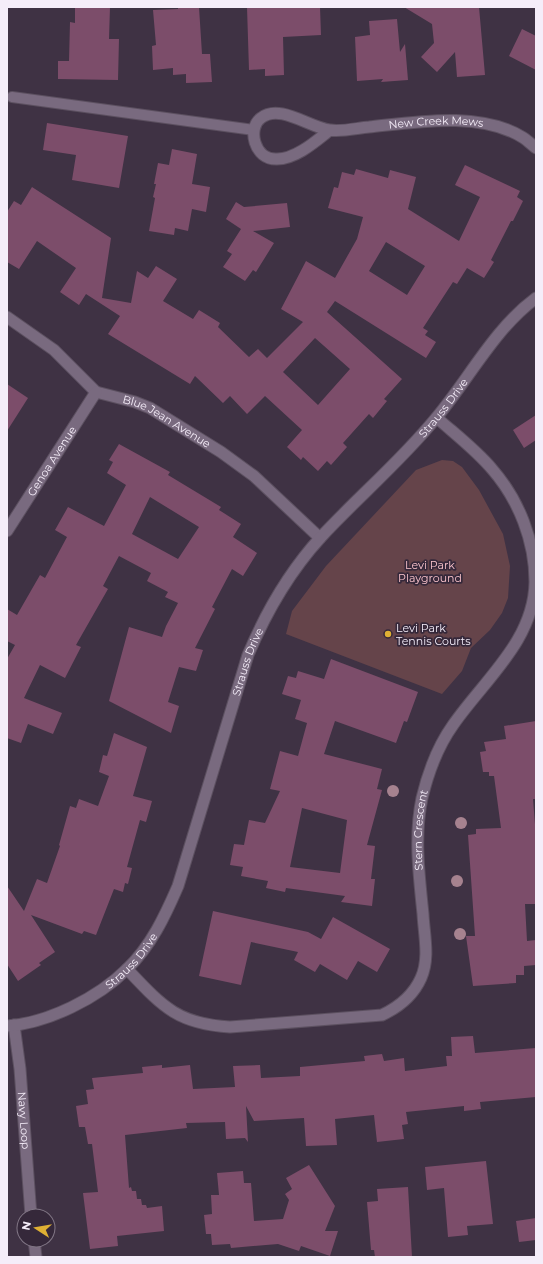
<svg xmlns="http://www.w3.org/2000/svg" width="543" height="1264" viewBox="0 0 543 1264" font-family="Montserrat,sans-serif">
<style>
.green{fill:#65444a}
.building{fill:#7c4d6a;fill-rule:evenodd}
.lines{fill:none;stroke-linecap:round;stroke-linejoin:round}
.service-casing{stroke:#5c5060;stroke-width:12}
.minor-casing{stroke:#5c5060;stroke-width:13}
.tertiary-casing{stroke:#5c5060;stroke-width:13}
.service{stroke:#796a7f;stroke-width:10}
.minor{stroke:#796a7f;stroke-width:11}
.tertiary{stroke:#796a7f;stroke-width:11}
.tree{fill:#a6828f}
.poi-dot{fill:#dfb034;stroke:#35283a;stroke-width:1.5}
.labels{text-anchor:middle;stroke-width:3.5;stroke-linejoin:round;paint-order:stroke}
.street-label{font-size:11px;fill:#f5edf9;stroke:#35283a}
.park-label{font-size:11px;fill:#fbc4cc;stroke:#35283a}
.poi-label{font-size:11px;fill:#f5edf9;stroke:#35283a;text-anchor:start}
</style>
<rect width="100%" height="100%" fill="#3f3244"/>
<polygon class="green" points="442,460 453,461 462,467 479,490 503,534 510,566 508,598 502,613 490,630 471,648 462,671 442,694 286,634 292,611 326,566 416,470"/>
<g class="building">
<polygon points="75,7 110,7 109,39 119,39 118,80 58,79 58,61 69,61 70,22 75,23"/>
<polygon points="178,7 199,7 202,54 210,54 212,82 186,83 186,74 173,75 173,68 153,70 152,46 156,45 153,10 178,9"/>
<polygon points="247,7 320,7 321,35 283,37 284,75 265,76 265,69 249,70"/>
<polygon points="404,7 479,7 485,75 457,77 455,52 437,72 421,57 434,43 432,24"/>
<polygon points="397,19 400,52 405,44 408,80 381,82 383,79 357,81 355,37 370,35 369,21"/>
<polygon points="522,29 536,36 536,70 509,56"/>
<polygon points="47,123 128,136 119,188 72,180 76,155 43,150"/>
<polygon points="172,149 197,154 192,184 210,187 206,212 192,209 188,231 175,228 174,235 149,231 155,198 153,197 156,184 154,184 158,163 169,165"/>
<path d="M465,165l55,26 -3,6 6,4 -10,20h-2l-20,39 3,2 -10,16 -17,-10 -10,16 -4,-2 -30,46 5,3 -3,4 11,7 -10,16 -91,-57 -8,11 75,67 -18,20 3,2 -14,17 -4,-4 -26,29 4,4 -16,18 -4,-4 -9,10 -15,-14 -2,3 -14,-13 15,-17 -37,-34 -18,18 -17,-18 -7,7 -28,-27 -5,8 -82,-50 12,-18 -34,-22 -7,11 -19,-13 16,-24 -39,-27 -18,28 -12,-7v-50l7,-11 7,4 11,-18 79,51 -9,60 29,5 6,-32 11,7 8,-12 21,13 -14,22 30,18 6,-9 21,13 -2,4 31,30 9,-8 9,9 36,-36 -22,-13 25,-48 29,17 22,-39 6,-22 -35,-9 6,-21 4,1 4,-16 12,3 2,-6 32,9 2,-8 26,7 -8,32 51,32 21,-44 -25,-12zM386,242l39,24 -18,29 -38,-24zM315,338l35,31 -32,36 -35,-33z"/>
<polygon points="236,202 244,207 287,203 290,227 253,231 274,243 256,272 253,270 245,281 223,267 232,254 227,251 241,229 226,219"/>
<polygon points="7,384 28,398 7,431"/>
<polygon points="536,415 536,440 524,448 513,430"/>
<path d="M119,444l51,28 -2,3 53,32 -2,3 22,14 -8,13 24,16 -14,23 -11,-7 -20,38 3,2 -20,39 8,2 -7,21 -17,-4 -11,35 11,4 -8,27 -62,-32 20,-74 33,10 4,-11 12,-23 -13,-6 3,-5 -21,-11 4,-8 -32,-17 -16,30 5,3 -32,56 5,2 -16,31 -25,-13 -16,33 38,15 -9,21 -25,-10 -7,19 -14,-5v-79l8,-14 -8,-4v-32l10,6 23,-40 5,3 22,-41 -12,-7 13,-23 36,19 22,-41 -19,-12 6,-11 -4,-2zM150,497l49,30 -21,32 -46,-25z"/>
<path d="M331,659l87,33 -11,30 -3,-1 -8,22 -61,-22 -11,33 58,15 -5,20 5,1 -15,55 8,1 -4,33h4l-3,27 -31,-4 4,-6 -59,-8 -1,4 -19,-4 2,-7 -27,-5 2,-9 -13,-2 4,-21 10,1 5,-25 16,3 15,-32 -10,-2 10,-38 18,5 9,-33 -12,-4 6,-19 -19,-6 6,-18 8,2 2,-7 26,8zM302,808l45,12 -7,53 -50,-6z"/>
<polygon points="536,721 536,799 533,799 536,837 536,904 525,904 527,941 536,940 536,965 524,966 524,975 516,975 516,983 473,986 466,936 475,936 468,835 476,834 476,829 501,828 494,776 489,776 489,772 483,772 480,752 486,751 484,742 506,739 504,726"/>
<polygon points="114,733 147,747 133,796 152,801 146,822 140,820 127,867 132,868 128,884 125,883 123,892 114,889 96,935 84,931 82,934 31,915 55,952 39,963 41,965 18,981 7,964 7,886 24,911 37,879 47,883 60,846 59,845 70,806 76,808 79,799 98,806 109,776 99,772 103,755 107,756"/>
<polygon points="213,911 308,932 321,939 333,917 390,949 377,972 358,961 347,980 320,964 315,972 294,960 298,952 251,942 241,985 199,976"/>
<polygon points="473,1036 475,1053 536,1048 536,1097 480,1102 481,1109 464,1111 464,1106 406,1112 408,1124 402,1125 404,1139 377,1142 374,1115 335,1119 337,1145 306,1146 304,1118 254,1121 246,1106 248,1142 245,1138 226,1139 225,1122 186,1123 187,1128 125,1135 129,1188 131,1187 132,1191 136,1191 137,1199 141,1199 142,1205 146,1205 147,1208 162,1206 164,1231 117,1236 118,1246 90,1249 83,1193 98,1192 92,1144 88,1144 85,1127 79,1127 76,1106 88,1104 86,1090 94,1089 92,1078 143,1073 142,1067 162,1065 162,1068 190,1065 193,1089 235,1087 233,1066 260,1065 261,1078 300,1076 300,1067 365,1061 364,1056 382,1054 384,1061 404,1058 405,1071 447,1066 446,1056 452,1056 451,1037"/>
<polygon points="486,1161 493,1224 467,1226 468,1235 448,1237 444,1188 427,1190 425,1167"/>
<polygon points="309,1165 335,1206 325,1231 338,1231 330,1256 301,1246 299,1251 278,1244 231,1248 230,1244 212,1245 211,1234 206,1234 204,1215 212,1214 211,1195 219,1195 217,1173 243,1171 244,1183 251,1183 254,1221 283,1219 289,1200 285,1194 292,1189 286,1178"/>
<polygon points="408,1187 412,1257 375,1257 374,1250 371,1250 367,1202 378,1201 377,1189"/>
<polygon points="536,1218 536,1240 519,1242 516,1221"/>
</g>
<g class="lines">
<defs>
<polyline id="service" points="12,97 254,130"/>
<g id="minor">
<path id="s1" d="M330,130c-14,11 -34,29 -53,29 -23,1 -30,-31 -16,-41 19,-15 49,10 69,12 12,2 27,-2 39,-3 47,-5 111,-16 153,10 5,3 9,7 14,11"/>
<path id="s2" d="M7,317l47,33 42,42 39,10 15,6 71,44 33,24 66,62"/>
<path id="s3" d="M7,531l89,-139"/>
<path id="s4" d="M127,969c35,37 50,55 103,58l152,-12c17,-8 31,-19 39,-37 9,-20 3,-43 2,-64 -4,-39 -9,-78 -1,-116 6,-25 16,-52 31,-73 31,-45 81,-84 82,-143 0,-41 -16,-82 -43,-113 -16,-19 -37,-35 -55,-51"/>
<path id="s5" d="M14,1025l6,44 11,147"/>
<polyline points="34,1240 36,1257"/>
</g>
<g id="tertiary">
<path id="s6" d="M7,1026c41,-3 91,-28 120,-57 24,-23 38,-53 51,-83l70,-231c18,-43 41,-83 73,-118 37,-40 80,-76 115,-119 33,-39 58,-89 100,-120"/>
</g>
</defs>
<use href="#service" class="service-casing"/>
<use href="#minor" class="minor-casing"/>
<use href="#tertiary" class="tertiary-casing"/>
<use href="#service" class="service"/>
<use href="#minor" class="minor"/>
<use href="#tertiary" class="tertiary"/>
</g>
<g class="tree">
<circle cx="393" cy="791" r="6"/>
<circle cx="461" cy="823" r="6"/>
<circle cx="457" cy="881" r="6"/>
<circle cx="460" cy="934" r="6"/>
</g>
<circle class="poi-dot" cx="388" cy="634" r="4"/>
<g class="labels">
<g class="street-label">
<text dy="4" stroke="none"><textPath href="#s1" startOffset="297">New Creek Mews</textPath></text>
<text dy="4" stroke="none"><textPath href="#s6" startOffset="792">Strauss Drive</textPath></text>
<text dy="4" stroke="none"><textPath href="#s2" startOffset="194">Blue Jean Avenue</textPath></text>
<text dy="4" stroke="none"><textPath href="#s3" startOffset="83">Genoa Avenue</textPath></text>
<text dy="4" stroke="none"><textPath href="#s6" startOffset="468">Strauss Drive</textPath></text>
<text dy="4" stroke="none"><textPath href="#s4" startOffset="479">Stern Crescent</textPath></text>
<text dy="4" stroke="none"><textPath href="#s6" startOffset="144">Strauss Drive</textPath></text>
<text dy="4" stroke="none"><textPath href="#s5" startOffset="96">Navy Loop</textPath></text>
</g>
<g class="park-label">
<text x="430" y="569">Levi Park<tspan x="430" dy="13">Playground</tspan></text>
</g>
<g class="poi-label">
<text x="396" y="632">Levi Park<tspan x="396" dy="13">Tennis Courts</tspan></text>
</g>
</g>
<rect width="543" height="1264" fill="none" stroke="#f5edf9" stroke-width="16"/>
<g transform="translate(36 1228) rotate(282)"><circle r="19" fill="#35283a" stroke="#827786"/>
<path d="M0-3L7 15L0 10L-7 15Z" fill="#dfb034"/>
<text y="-6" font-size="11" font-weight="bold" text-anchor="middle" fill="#f5edf9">N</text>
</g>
</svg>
